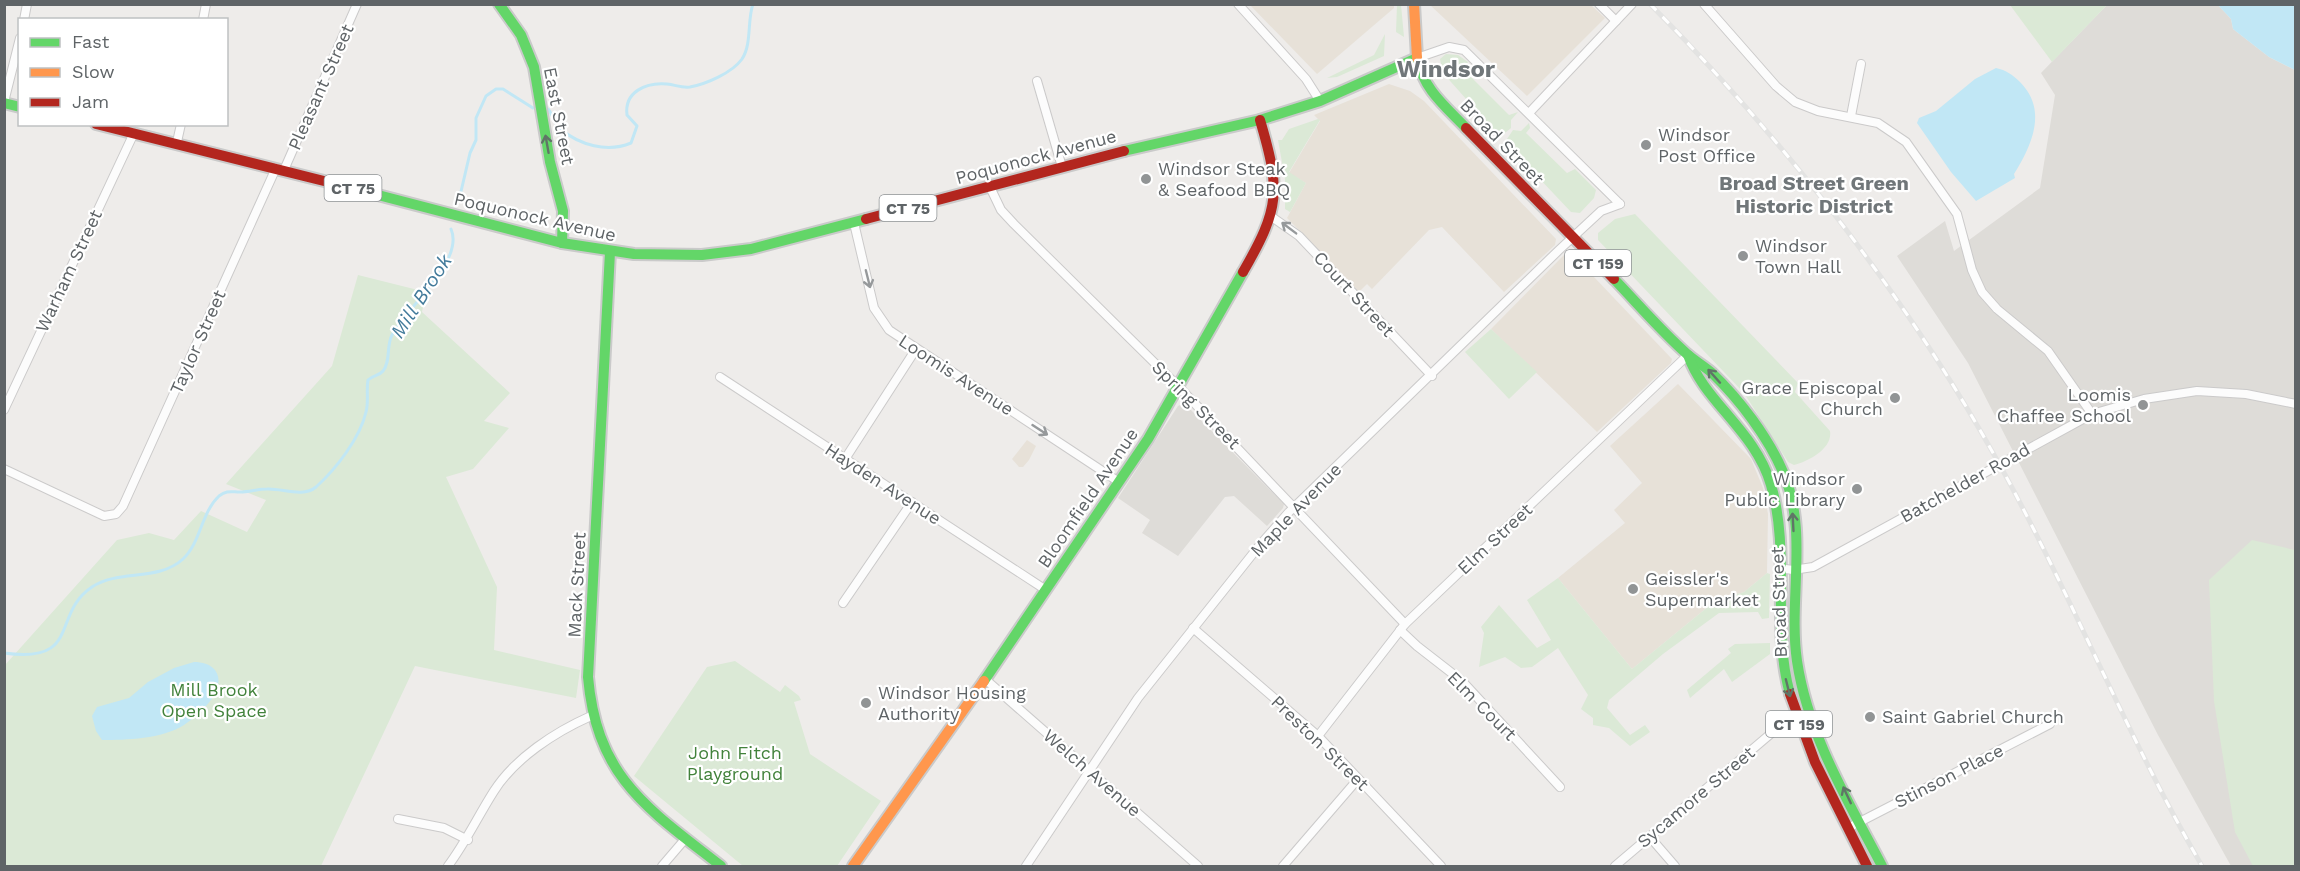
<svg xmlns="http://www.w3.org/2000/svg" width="2300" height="871" viewBox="0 0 2300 871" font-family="'Work Sans',sans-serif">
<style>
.commercial{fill:#e7e1d8}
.education{fill:#dedcd8}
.green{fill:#dbe9d6}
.water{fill:#c1e7f5}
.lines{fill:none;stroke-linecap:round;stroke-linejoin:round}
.stream{stroke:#c1e7f5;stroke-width:3}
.street-casing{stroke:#cbcaca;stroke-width:10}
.fast-casing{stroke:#cacaca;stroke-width:14}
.slow-casing{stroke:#cacaca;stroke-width:14}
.jam-casing{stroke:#cacaca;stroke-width:14}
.street{stroke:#fcfcfc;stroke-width:8}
.fast{stroke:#63d668;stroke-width:10}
.slow{stroke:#ff974d;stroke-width:10}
.jam{stroke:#b3261e;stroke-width:10}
.rail-casing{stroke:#e3e3e2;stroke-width:5}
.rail{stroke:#fff;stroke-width:3;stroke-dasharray:9;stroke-linecap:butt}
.oneway{stroke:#607567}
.oneway2{stroke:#96999b}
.poi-dot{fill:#919495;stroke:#fff;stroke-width:2}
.labels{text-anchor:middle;stroke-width:4.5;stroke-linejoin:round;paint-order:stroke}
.shield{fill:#fff;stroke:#8f9295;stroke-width:1.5}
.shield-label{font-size:16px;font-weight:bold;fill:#5f6467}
.street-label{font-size:18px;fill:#5f6467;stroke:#fff}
.poi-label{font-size:18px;fill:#5f6467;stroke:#fff;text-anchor:start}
.park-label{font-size:18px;fill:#42823b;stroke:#fff}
.neighbourhood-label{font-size:20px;font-weight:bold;fill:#707679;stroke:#fff}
.water-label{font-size:20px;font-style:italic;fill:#437b9b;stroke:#fff}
.district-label{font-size:24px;font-weight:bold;fill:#707679;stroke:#fff}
</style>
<rect width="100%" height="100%" fill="#eeecea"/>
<g class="commercial">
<polygon points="1250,5 1394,5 1394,8 1317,74"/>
<polygon points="1430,5 1591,5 1605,18 1527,96"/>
<polygon points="1389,84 1410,91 1424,101 1556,239 1555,245 1504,292 1442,227 1429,230 1372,289 1367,284 1359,292 1287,218 1306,183 1289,173 1320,121 1314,115"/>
<polygon points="1564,255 1575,257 1672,359 1671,363 1597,432 1491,329"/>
<polygon points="1678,384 1751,459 1763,488 1768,514 1767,573 1744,592 1715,601 1632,669 1558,578 1625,523 1614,510 1642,483 1610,446"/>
<polygon points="1027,440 1036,446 1029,460 1023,467 1019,467 1012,459"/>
</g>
<g class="education">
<polygon points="2107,5 2218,5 2231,19 2233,29 2269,57 2295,70 2295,866 2231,866 2158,735 1968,363 1897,256 1945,221 1954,251 2040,188 2055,95 2041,73"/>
<polygon points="1184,403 1284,504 1283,508 1267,526 1234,496 1225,497 1178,556 1142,533 1150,520 1118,498 1178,406"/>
</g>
<g class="green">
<polygon points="1397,5 1401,5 1404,37 1396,32"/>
<polygon points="2010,5 2107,5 2052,62"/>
<polygon points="1385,34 1384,56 1337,77 1327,78 1374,55"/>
<polygon points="1446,54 1458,55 1468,62 1464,70 1509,115 1518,112 1511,120 1511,128 1500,137 1443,73 1440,59"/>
<polygon points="1318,119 1320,120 1289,172 1306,183 1290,212 1285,209 1285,179 1278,140 1282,140 1289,129"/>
<polygon points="1529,123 1530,128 1526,133 1567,173 1575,169 1596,190 1594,198 1580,213 1571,212 1505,142 1513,130 1521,131"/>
<path d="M1635,214l163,169 -3,9 35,39c3,17 -21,30 -36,34l-6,-3 -44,-69 -146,-153v-7l17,-14z"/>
<polygon points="358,275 426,292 422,312 510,393 484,421 509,428 473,469 446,477 497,587 494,650 580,670 576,698 415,666 321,866 5,866 5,665 117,540 149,533 174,540 201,511 247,532 266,500 226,484 332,366"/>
<polygon points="1491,329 1537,372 1509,399 1465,352"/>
<polygon points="2252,540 2295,550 2295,866 2253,866 2235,832 2214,701 2209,580"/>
<polygon points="1767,573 1770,574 1769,618 1762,619 1758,612 1719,613 1663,654 1609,700 1607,708 1630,735 1645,725 1650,732 1630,746 1609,728 1593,725 1593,718 1581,709 1588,695 1558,648 1532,667 1521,668 1505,657 1479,667 1484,633 1481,627 1499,605 1537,648 1551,640 1527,600 1558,578 1632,669 1715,601 1744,592"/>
<polygon points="1770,643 1770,654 1732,682 1724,669 1690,698 1687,690 1731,653 1728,649 1735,644"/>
<polygon points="735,661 780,692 785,685 799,696 801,700 794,702 810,754 881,801 837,866 743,866 634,776 707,667"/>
</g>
<g class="water">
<polygon points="2218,5 2295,5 2295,70 2269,57 2233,29 2231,19"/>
<path d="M1996,68c10,2 17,7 24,14 28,28 12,63 -6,92l1,4 -39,23 -25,-29 -34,-49 2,-5 17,-7 39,-32z"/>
<path d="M194,662c8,0 16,2 21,8 14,19 -17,46 -31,55 -22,14 -58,15 -82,15l-6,-9 -4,-15 5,-9 32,-9 19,-16 26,-14z"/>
</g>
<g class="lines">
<g class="stream">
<path d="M548,109c5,6 6,14 12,20 20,16 47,24 71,14l6,-17 -10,-11c-3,-23 19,-33 40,-31 9,1 14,4 23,3 16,-3 42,-14 52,-28 10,-15 5,-38 11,-55"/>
<polyline points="459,200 470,153 476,140 476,118 486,96 496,89 503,89 533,108"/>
<path d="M4,653c78,11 47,-39 88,-66 27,-18 66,-5 91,-28 18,-17 18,-46 36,-63 8,-6 12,-4 21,-4 9,0 18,-3 27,-3 15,-1 36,9 49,-2 20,-18 44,-49 50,-75 3,-11 0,-21 2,-32 5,-5 11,-4 15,-9 8,-10 3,-25 9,-36 14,-27 73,-74 59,-106"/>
</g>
<defs>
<g id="street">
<polyline points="1238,4 1306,79 1320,101"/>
<polyline points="1599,4 1616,21"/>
<polyline points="1704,4 1776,86 1795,102 1818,111 1878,123 1906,142 1957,214 1972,270 1982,292 1997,309 2048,351 2092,414"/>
<polyline points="24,20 27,4"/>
<polyline points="203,20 206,4"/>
<polyline points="1417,58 1449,47 1464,50 1620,204"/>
<polyline points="1037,81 1062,167"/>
<polyline points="4,102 20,38"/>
<polyline points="1529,113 1632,4"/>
<polyline points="1851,116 1861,64"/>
<polyline points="177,142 181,124"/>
<polyline points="284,170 357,4"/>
<polyline points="990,187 1001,210 1014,224 1179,387 1405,624"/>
<polyline points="1272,217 1299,236 1432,376"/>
<polyline points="854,223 874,308 889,330 1119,482"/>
<polyline points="720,377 1046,590"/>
<polyline points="4,410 134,133"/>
<polyline points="845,459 916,349"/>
<polyline points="4,469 104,516 116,514 123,506 276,168"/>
<polyline points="1778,568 1793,570 1813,567 2092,414 2144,399 2197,391 2246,394 2296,404"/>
<polyline points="843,603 912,502"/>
<polyline points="1193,628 1318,736 1441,866"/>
<polyline points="1400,630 1417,646 1462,681 1560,787"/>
<polyline points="985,679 1198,866"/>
<polyline points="1318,736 1405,624 1688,355"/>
<polyline points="398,819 444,828 468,840"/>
<polyline points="1848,828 2050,724"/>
<polyline points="1649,836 1675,866"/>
<path d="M448,866c18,-24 30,-50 46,-75 21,-33 61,-59 97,-75"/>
<polyline points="662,866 686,838"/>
<polyline points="1026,866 1138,698 1259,546 1289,512 1559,250 1601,211 1620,204"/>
<polyline points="1283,866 1358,779"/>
<polyline points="1615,866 1781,725 1809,712"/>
</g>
<g id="fast">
<polyline points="499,4 521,35 534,67 550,162 563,211 562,243"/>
<polyline points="4,103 20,107"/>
<path d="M1124,151l136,-31 60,-19 97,-43c7,32 27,47 49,70"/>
<polyline points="332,183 562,243 634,254 702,255 751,249 866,219"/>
<path d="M610,252l-22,425c9,101 59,131 133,189"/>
<path d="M1614,279c24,25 47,52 73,75 8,7 17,12 25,19 28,27 56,64 71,99 26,59 5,128 14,189 11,74 51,140 85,205"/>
<path d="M1688,355c16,47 67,75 83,130 20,68 0,140 19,209"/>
<polyline points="984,681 1148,439 1243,272"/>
</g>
<g id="slow">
<polyline points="1414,4 1417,58"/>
<polyline points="853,866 984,681"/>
</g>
<g id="jam">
<polyline points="96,124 332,183"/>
<polyline points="1466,128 1614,279"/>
<polyline points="866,219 1124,151"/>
<path d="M1243,272c37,-64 38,-81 17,-152"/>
<polyline points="1790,694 1815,762 1867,866"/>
</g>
</defs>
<use href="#street" class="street-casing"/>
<use href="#fast" class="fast-casing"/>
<use href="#slow" class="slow-casing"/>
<use href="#jam" class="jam-casing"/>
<use href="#street" class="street"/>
<use href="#fast" class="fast"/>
<use href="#slow" class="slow"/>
<use href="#jam" class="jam"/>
<defs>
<path id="rail" d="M1650,4c134,136 254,289 347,456 74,133 129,275 205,406"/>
</defs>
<use href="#rail" class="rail-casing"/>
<use href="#rail" class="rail"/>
</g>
<defs><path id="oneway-shaft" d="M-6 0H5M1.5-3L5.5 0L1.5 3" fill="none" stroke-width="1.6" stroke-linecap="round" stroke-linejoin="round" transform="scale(1.5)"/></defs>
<g class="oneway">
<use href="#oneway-shaft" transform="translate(547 144) rotate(-100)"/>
<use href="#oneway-shaft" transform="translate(1714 376) rotate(-132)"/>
<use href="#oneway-shaft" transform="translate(1793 522) rotate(-93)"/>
<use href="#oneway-shaft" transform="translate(1788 688) rotate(76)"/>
<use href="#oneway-shaft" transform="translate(1847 795) rotate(-115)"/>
</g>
<g class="oneway2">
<use href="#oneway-shaft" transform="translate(1289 228) rotate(-143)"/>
<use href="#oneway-shaft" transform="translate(868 279) rotate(76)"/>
<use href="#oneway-shaft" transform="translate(1040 430) rotate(33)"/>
</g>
<g class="poi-dot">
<circle cx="1646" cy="145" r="6"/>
<circle cx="1146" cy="179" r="6"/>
<circle cx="1743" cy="256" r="6"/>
<circle cx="1895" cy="398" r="6"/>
<circle cx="2143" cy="405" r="6"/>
<circle cx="1857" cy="489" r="6"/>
<circle cx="1633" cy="589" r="6"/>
<circle cx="866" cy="703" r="6"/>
<circle cx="1870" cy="717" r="6"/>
</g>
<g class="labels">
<g class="shield">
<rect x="324.5" y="175" width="57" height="26" rx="4.5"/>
<rect x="879.5" y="195" width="57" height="26" rx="4.5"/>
<rect x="1565" y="250" width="66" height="26" rx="4.5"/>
<rect x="1766" y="711" width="66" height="26" rx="4.5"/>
</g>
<g class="shield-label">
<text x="353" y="194">CT 75</text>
<text x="908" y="214">CT 75</text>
<text x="1598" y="269">CT 159</text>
<text x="1799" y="730">CT 159</text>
</g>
<g class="street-label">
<text transform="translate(321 87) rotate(-66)" y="6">Pleasant Street</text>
<text transform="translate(559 116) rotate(79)" y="6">East Street</text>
<text transform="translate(1502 142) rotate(46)" y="6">Broad Street</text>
<text transform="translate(1036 157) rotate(-15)" y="6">Poquonock Avenue</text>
<text transform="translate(535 217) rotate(13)" y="6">Poquonock Avenue</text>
<text transform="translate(69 271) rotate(-65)" y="6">Warham Street</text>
<text transform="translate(1354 294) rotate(47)" y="6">Court Street</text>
<text transform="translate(198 342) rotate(-66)" y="6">Taylor Street</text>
<text transform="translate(956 375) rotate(33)" y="6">Loomis Avenue</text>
<text transform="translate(1196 405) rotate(45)" y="6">Spring Street</text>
<text transform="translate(1965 483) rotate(-29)" y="6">Batchelder Road</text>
<text transform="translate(883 484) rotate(33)" y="6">Hayden Avenue</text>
<text transform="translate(1088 498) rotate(-56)" y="6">Bloomfield Avenue</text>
<text transform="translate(1296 510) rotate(-46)" y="6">Maple Avenue</text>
<text transform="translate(1495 539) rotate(-43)" y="6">Elm Street</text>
<text transform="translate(577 585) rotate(-87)" y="6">Mack Street</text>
<text transform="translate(1779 602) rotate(-92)" y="6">Broad Street</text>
<text transform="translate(1482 706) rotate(45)" y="6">Elm Court</text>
<text transform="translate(1320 743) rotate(44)" y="6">Preston Street</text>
<text transform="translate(1092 773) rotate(41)" y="6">Welch Avenue</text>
<text transform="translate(1949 776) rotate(-27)" y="6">Stinson Place</text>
<text transform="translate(1696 797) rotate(-40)" y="6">Sycamore Street</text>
</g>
<g class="poi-label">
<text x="1658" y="141">Windsor<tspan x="1658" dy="21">Post Office</tspan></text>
<text x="1158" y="175">Windsor Steak<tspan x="1158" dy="21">&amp; Seafood BBQ</tspan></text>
<text x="1755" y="252">Windsor<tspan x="1755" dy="21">Town Hall</tspan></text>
<text x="1883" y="394" text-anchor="end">Grace Episcopal<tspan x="1883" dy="21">Church</tspan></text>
<text x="2131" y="401" text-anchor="end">Loomis<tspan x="2131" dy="21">Chaffee School</tspan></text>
<text x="1845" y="485" text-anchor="end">Windsor<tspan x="1845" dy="21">Public Library</tspan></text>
<text x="1645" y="585">Geissler's<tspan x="1645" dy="21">Supermarket</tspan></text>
<text x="878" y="699">Windsor Housing<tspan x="878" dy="21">Authority</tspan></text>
<text x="1882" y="723">Saint Gabriel Church</text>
</g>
<g class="park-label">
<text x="214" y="696">Mill Brook<tspan x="214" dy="21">Open Space</tspan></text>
<text x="735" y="759">John Fitch<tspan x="735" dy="21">Playground</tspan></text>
</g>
<g class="neighbourhood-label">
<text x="1814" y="190">Broad Street Green<tspan x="1814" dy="23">Historic District</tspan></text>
</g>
<g class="water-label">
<text transform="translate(421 296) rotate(-57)" y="7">Mill Brook</text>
</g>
<g class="district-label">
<text x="1446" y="77">Windsor</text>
</g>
</g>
<rect width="2300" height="871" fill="none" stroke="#5f6467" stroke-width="12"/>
<rect x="18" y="18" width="210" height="108" fill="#ffffff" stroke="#bfc1c2" stroke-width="1.5"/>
<rect x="30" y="38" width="30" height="9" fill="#63d668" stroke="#bfc1c2" stroke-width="1.5"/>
<text x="72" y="48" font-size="18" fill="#5f6467">Fast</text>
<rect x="30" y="68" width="30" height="9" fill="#ff974d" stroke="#bfc1c2" stroke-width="1.5"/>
<text x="72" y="78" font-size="18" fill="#5f6467">Slow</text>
<rect x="30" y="98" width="30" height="9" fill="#b3261e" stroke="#bfc1c2" stroke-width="1.5"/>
<text x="72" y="108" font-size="18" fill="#5f6467">Jam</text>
</svg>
